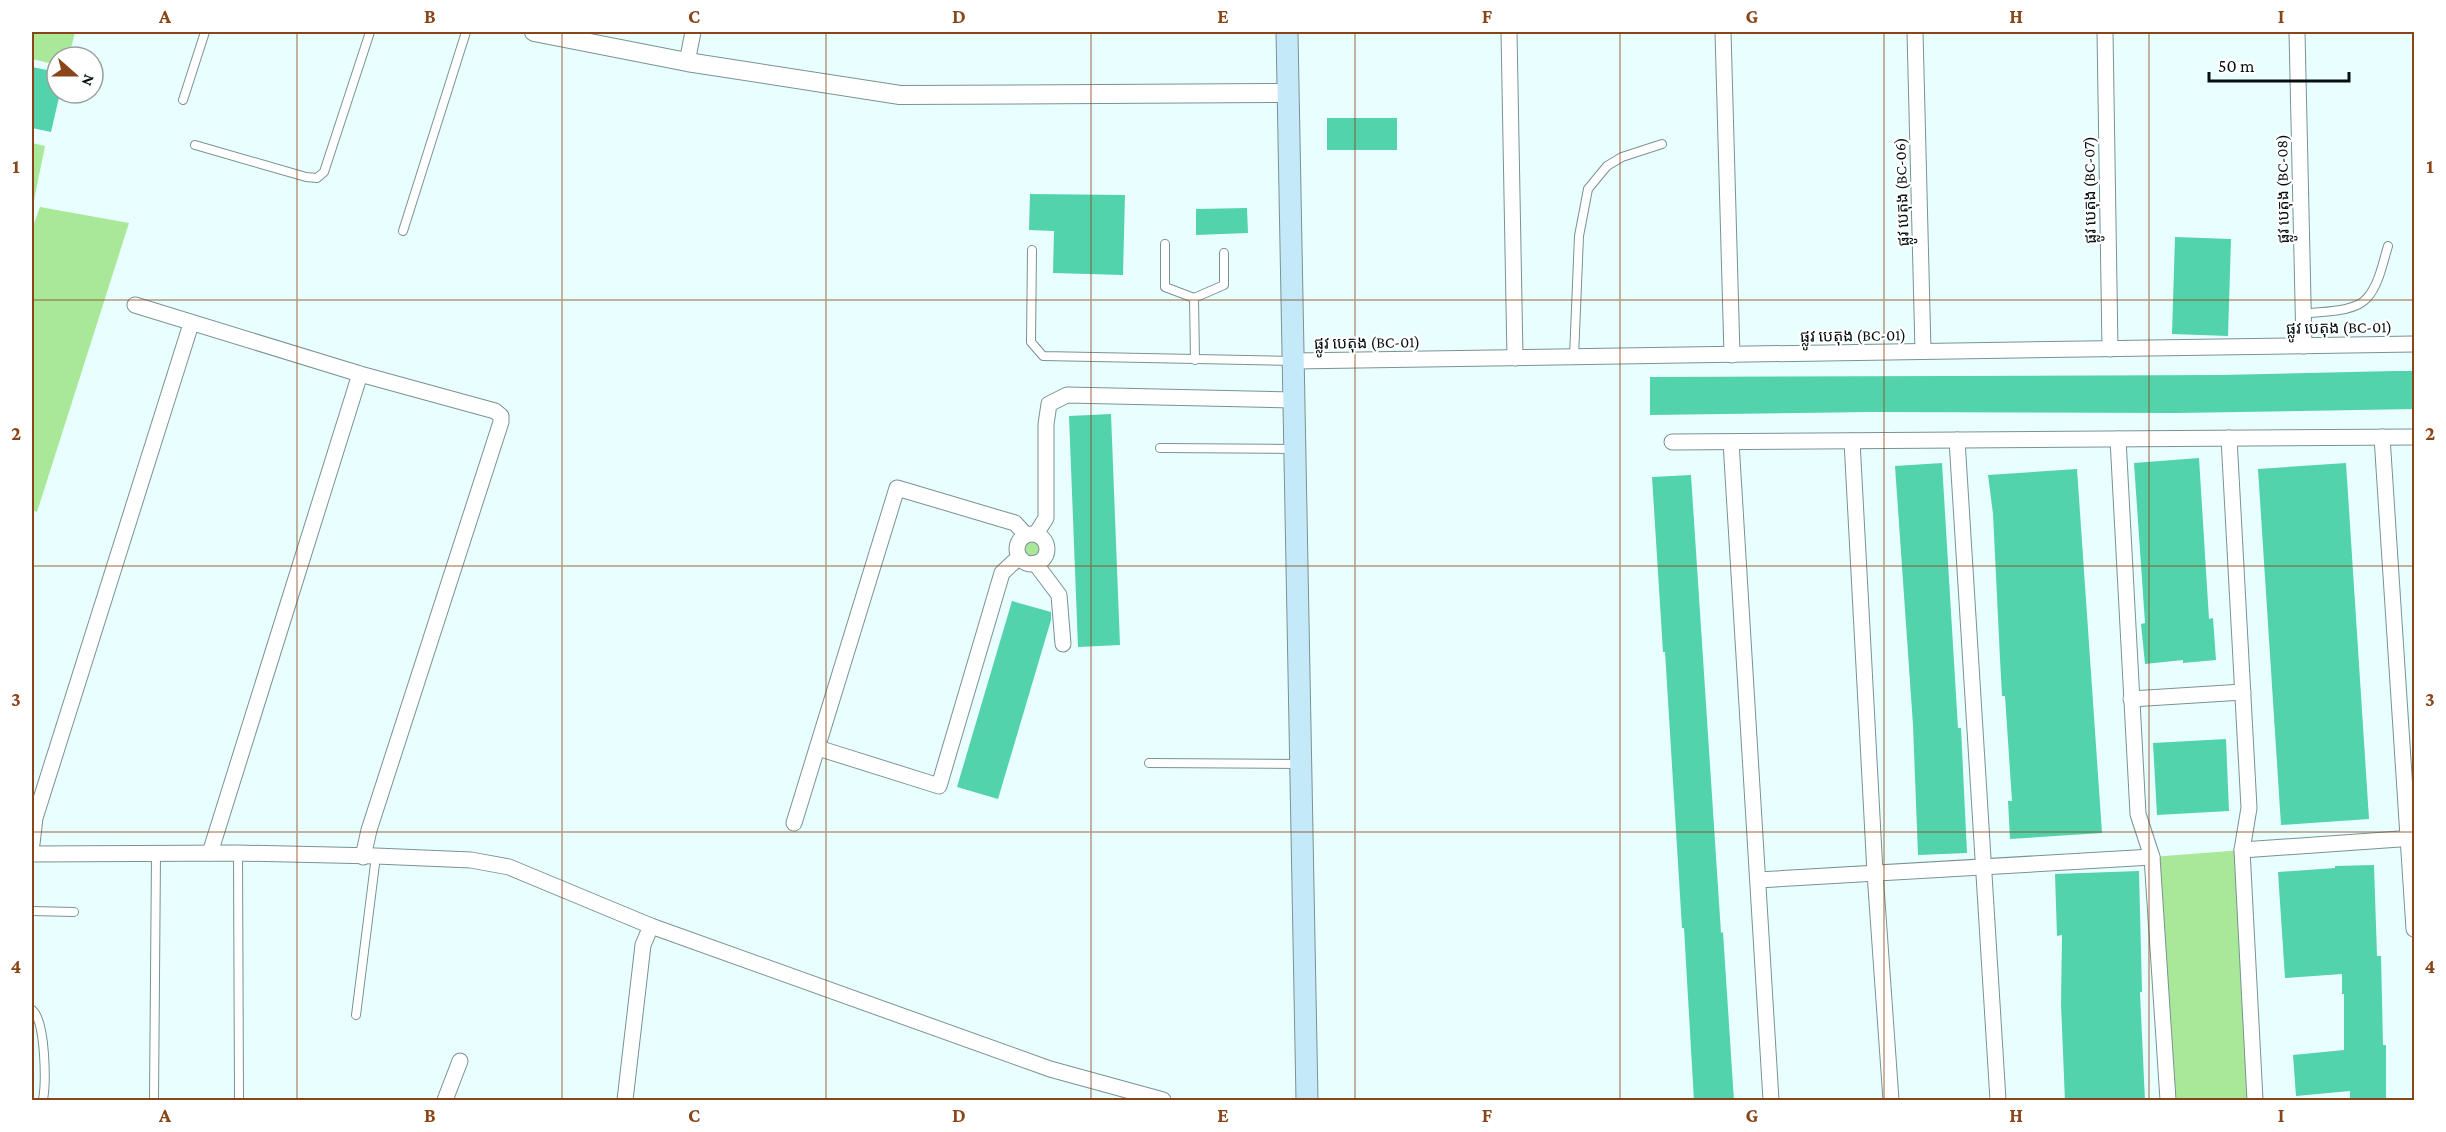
<svg xmlns="http://www.w3.org/2000/svg" width="2446" height="1132" viewBox="0 0 2446 1132" font-family="'Crimson Pro','Noto Sans Khmer',serif">
<style>
.green{fill:#a9e899}
.building{fill:#53d3ab}
.lines{fill:none;stroke-linecap:round;stroke-linejoin:round}
.service-casing{stroke:#7a9293;stroke-width:10}
.minor-casing{stroke:#7a9293;stroke-width:17}
.tertiary-casing{stroke:#7a9293;stroke-width:20}
.secondary-casing{stroke:#7a9293;stroke-width:23}
.service{stroke:#fff;stroke-width:8}
.minor{stroke:#fff;stroke-width:15}
.tertiary{stroke:#fff;stroke-width:18}
.secondary{stroke:#c4e9f8;stroke-width:21}
.grid{fill:none;stroke:#894518;stroke-width:1.5;stroke-opacity:0.55}
.labels{text-anchor:middle;stroke-width:4.5;stroke-linejoin:round;paint-order:stroke}
.street-label{font-size:16px;fill:#060f0f;stroke:#fff}
.neatline{fill:none;stroke:#894518;stroke-width:2}
.grid-label{font-size:20px;text-anchor:middle;font-weight:bold;fill:#894518}
</style>
<rect width="100%" height="100%" fill="#e9feff"/>
<g class="green">
<polygon points="32,32 75,32 69,57 57,57 57,65 32,59"/>
<polygon points="32,143 45,146 32,210"/>
<polygon points="40,207 129,223 37,512 32,510 32,229"/>
<circle cx="1032" cy="549" r="10"/>
<polygon points="2242,850 2255,1100 2168,1100 2152,857"/>
</g>
<g class="building">
<polygon points="32,67 57,72 57,93 60,93 51,132 32,128"/>
<rect x="1327" y="118" width="70" height="32"/>
<polygon points="1030,194 1125,195 1123,275 1053,273 1054,231 1029,230"/>
<polygon points="1247,208 1248,233 1196,235 1196,209"/>
<polygon points="2175,237 2231,239 2228,336 2172,334"/>
<polygon points="2395,371 2415,371 2415,409 2176,413 1870,412 1650,415 1650,377 2220,375"/>
<polygon points="1111,414 1120,645 1078,647 1069,416"/>
<polygon points="2199,458 2209,619 2213,618 2216,660 2183,663 2183,660 2145,664 2141,624 2145,623 2134,463"/>
<polygon points="1942,463 1958,728 1961,728 1967,853 1918,855 1913,725 1895,466"/>
<polygon points="2346,463 2369,819 2281,825 2258,469"/>
<polygon points="2077,469 2102,833 2010,839 2008,801 2012,801 2005,696 2002,696 2000,659 1993,514 1988,475"/>
<polygon points="1691,475 1721,933 1723,932 1734,1101 1694,1101 1684,928 1682,928 1665,652 1663,652 1652,477"/>
<polygon points="1012,601 1051,612 1051,620 998,799 957,787"/>
<polygon points="2226,739 2229,811 2157,815 2153,743"/>
<polygon points="2374,865 2377,956 2381,956 2383,1045 2386,1045 2386,1101 2350,1101 2350,1091 2296,1096 2293,1055 2344,1050 2344,994 2342,994 2342,974 2285,978 2278,872 2335,868 2335,866"/>
<polygon points="2139,871 2142,992 2140,992 2145,1101 2065,1101 2061,1004 2062,935 2057,936 2055,874"/>
</g>
<g class="lines">
<defs>
<g id="service">
<polyline points="183,100 205,32"/>
<polyline points="195,145 306,177 317,178 324,172 370,32"/>
<polyline points="403,231 466,32"/>
<polyline points="1165,244 1165,287 1194,298 1195,360"/>
<polyline points="1032,250 1031,342 1043,356 1292,361"/>
<polyline points="1194,298 1224,285 1224,253"/>
<path d="M2303,314c18,-3 51,-1 64,-16 12,-13 16,-36 21,-52"/>
<polyline points="1574,357 1579,236 1588,189 1607,166 1622,157 1662,144"/>
<polyline points="1160,448 1293,449"/>
<polyline points="1149,763 1299,764"/>
<polyline points="238,853 239,1100"/>
<polyline points="32,911 74,912"/>
<path d="M32,1010c14,11 14,73 11,90"/>
<polyline points="356,1015 376,856"/>
<polyline points="154,1100 156,854"/>
</g>
<g id="minor">
<polyline points="1509,32 1515,358"/>
<polyline points="1723,32 1732,355"/>
<polyline points="1915,32 1923,351"/>
<polyline points="2105,32 2110,349"/>
<polyline points="2297,32 2304,346"/>
<polyline points="687,62 693,32"/>
<polyline points="135,305 360,374 495,411 501,416 501,422 369,830 363,857"/>
<polyline points="1293,361 2414,344"/>
<polyline points="2382,437 2414,929"/>
<polyline points="2229,438 2249,808 2242,850 2255,1100"/>
<polyline points="2118,439 2138,814 2152,857 2168,1100"/>
<polyline points="1957,440 1998,1100"/>
<polyline points="1852,441 1875,873 1891,1100"/>
<polyline points="1672,442 2414,437"/>
<polyline points="1731,442 1771,1100"/>
<circle cx="1032" cy="549" r="15"/>
<polyline points="1036,534 1046,518 1046,424 1049,404 1067,395 1293,400"/>
<polyline points="1035,563 1059,595 1063,644"/>
<polyline points="2131,699 2243,692"/>
<polyline points="818,748 939,786 1002,573 1019,557"/>
<polyline points="794,823 897,488 1015,523 1026,535"/>
<polyline points="32,844 35,818 191,324"/>
<polyline points="2242,850 2414,838"/>
<polyline points="210,853 360,374"/>
<polyline points="32,854 238,853 376,856 471,860 509,867 651,926 1050,1069 1163,1100"/>
<polyline points="1758,880 2152,857"/>
<polyline points="445,1100 460,1061"/>
<polyline points="625,1100 643,945 651,926"/>
</g>
<polyline id="tertiary" points="534,32 687,62 900,95 1289,93"/>
<polyline id="secondary" points="1287,32 1307,1100"/>
</defs>
<use href="#service" class="service-casing"/>
<use href="#minor" class="minor-casing"/>
<use href="#tertiary" class="tertiary-casing"/>
<use href="#secondary" class="secondary-casing"/>
<use href="#service" class="service"/>
<use href="#minor" class="minor"/>
<use href="#tertiary" class="tertiary"/>
<use href="#secondary" class="secondary"/>
</g>
<path class="grid" d="M297,32v1068M562,32v1068M826,32v1068M1091,32v1068M1355,32v1068M1620,32v1068M1884,32v1068M2149,32v1068M32,300h2382M32,566h2382M32,832h2382"/>
<g class="labels">
<g class="street-label">
<text transform="translate(2282 189) rotate(-91)" y="6">ផ្លូវ បេតុង (BC-08)</text>
<text transform="translate(2089 190) rotate(-91)" y="6">ផ្លូវ បេតុង (BC-07)</text>
<text transform="translate(1901 192) rotate(-92)" y="6">ផ្លូវ បេតុង (BC-06)</text>
<text transform="translate(2339 327) rotate(-1)" y="6">ផ្លូវ បេតុង (BC-01)</text>
<text transform="translate(1853 335) rotate(-1)" y="6">ផ្លូវ បេតុង (BC-01)</text>
<text transform="translate(1367 342) rotate(-1)" y="6">ផ្លូវ បេតុង (BC-01)</text>
</g>
</g>
<rect width="2446" height="1132" fill="none" stroke="#ffffff" stroke-width="66"/>
<g transform="translate(75 75) rotate(111)"><circle r="28" fill="#ffffff" stroke="#9b9f9f" stroke-width="1.5"/>
<path d="M0-4.5L10 22L0 15L-10 22Z" fill="#894518"/>
<text y="-9" font-size="16" font-weight="bold" text-anchor="middle" fill="#060f0f">N</text>
</g>
<path d="M2209 72v9h140v-9" fill="none" stroke="#060f0f" stroke-width="3"/>
<text x="2218" y="72" font-size="18" fill="#060f0f" stroke="#ffffff" stroke-width="4.5" paint-order="stroke">50 m</text>
<rect x="33" y="33" width="2380" height="1066" class="neatline"/>
<g class="grid-label">
<text x="165" y="23">A</text>
<text x="430" y="23">B</text>
<text x="694" y="23">C</text>
<text x="959" y="23">D</text>
<text x="1223" y="23">E</text>
<text x="1487" y="23">F</text>
<text x="1752" y="23">G</text>
<text x="2016" y="23">H</text>
<text x="2281" y="23">I</text>
<text x="16" y="173">1</text>
<text x="2430" y="173">1</text>
<text x="16" y="440">2</text>
<text x="2430" y="440">2</text>
<text x="16" y="706">3</text>
<text x="2430" y="706">3</text>
<text x="16" y="973">4</text>
<text x="2430" y="973">4</text>
<text x="165" y="1122">A</text>
<text x="430" y="1122">B</text>
<text x="694" y="1122">C</text>
<text x="959" y="1122">D</text>
<text x="1223" y="1122">E</text>
<text x="1487" y="1122">F</text>
<text x="1752" y="1122">G</text>
<text x="2016" y="1122">H</text>
<text x="2281" y="1122">I</text>
</g>
</svg>
